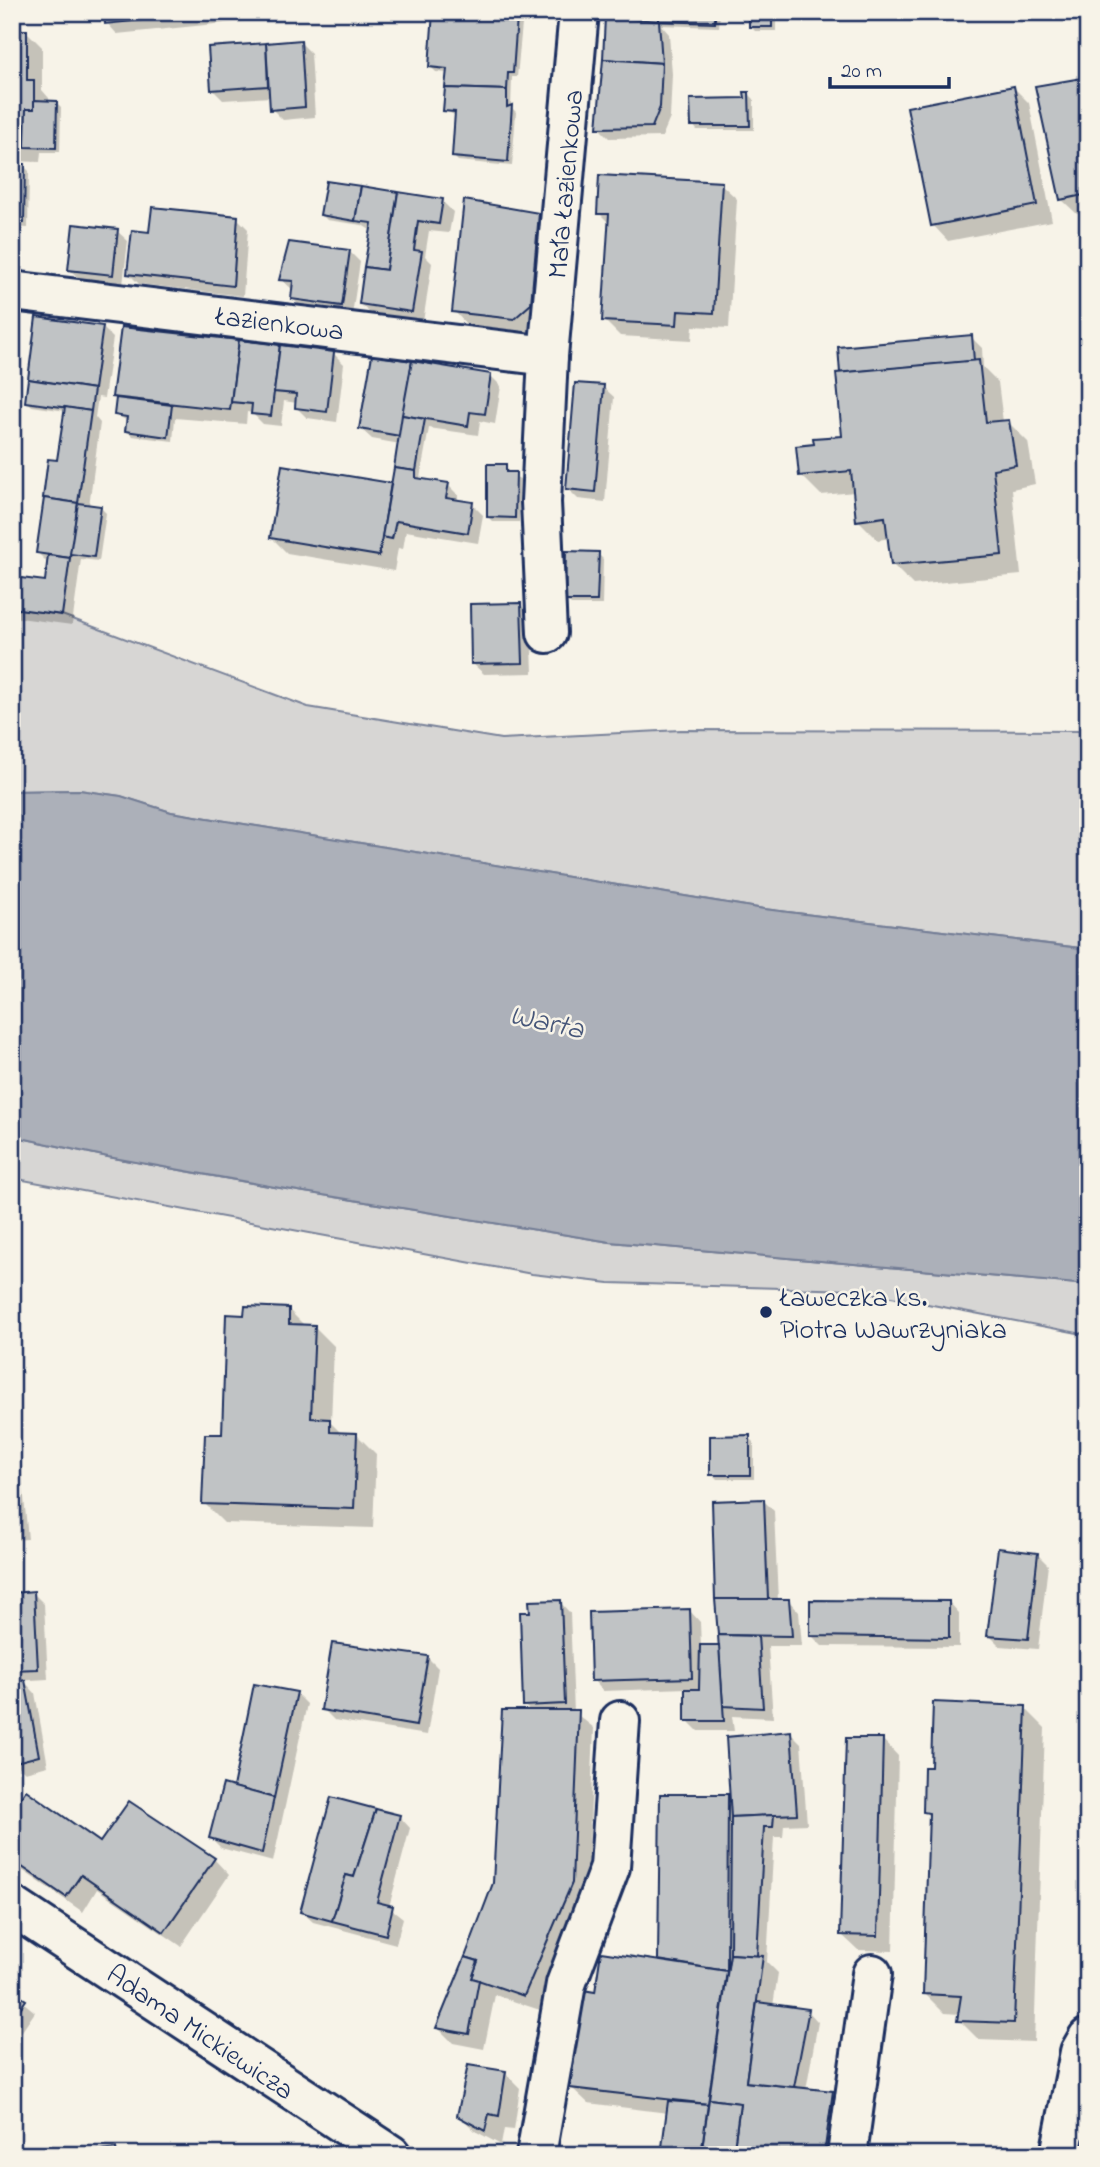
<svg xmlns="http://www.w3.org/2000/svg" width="1100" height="2167" viewBox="0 0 1100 2167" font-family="'Indie Flower',sans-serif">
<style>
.green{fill:#d7d6d4;stroke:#798299;stroke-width:2}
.water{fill:#acb0b9;stroke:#727c95;stroke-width:2}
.shadow{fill:#0003}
.building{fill:#c0c3c5;stroke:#1b2f5e;stroke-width:2}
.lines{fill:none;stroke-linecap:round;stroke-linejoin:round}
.minor-casing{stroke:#1b2f5e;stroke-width:44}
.minor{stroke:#f7f3e8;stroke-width:38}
.poi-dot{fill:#1b2f5e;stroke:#f7f3e8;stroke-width:2.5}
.labels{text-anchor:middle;stroke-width:5;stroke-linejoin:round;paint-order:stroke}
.street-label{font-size:28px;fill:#1b2f5e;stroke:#f7f3e8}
.poi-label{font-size:28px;fill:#1b2f5e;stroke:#f7f3e8;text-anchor:start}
.water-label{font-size:30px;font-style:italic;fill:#465679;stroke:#f7f3e8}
</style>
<rect width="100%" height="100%" fill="#f7f3e8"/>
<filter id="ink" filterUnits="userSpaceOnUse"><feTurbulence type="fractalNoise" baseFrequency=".0143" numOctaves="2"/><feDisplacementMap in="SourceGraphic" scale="14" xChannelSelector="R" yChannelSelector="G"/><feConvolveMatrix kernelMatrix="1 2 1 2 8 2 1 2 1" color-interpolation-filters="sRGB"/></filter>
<g filter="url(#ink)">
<g class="green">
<polygon points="12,608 62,615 308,707 501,739 681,730 1088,731 1088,949 764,909 171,812 120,796 79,790 12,791"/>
<polygon points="12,1136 108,1157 280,1188 610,1242 1088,1285 1088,1335 855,1290 609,1283 532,1274 12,1178"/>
</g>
<polygon class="water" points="79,790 121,796 171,812 764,909 1088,949 1088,1285 610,1242 280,1188 108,1157 12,1136 12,791"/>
<g class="shadow">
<polygon points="105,12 322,12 322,13 117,34 107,23"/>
<polygon points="448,12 488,12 488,17 517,19 522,24 517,77 512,77 511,107 516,112 512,166 458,161 453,156 456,116 445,110 448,73 436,72 431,67"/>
<polygon points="661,12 720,12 719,27 661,25 669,34 672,74 670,118 662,137 609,138 598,127 606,19 661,23"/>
<polygon points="750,12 776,12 776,31 755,31 750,26"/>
<polygon points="12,31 26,31 42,47 42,90 49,98 49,102 56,102 61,107 60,152 41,152 40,162 12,161"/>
<polygon points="300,42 311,53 315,117 283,120 272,109 271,97 223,100 212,89 210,49"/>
<polygon points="1088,79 1088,212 1077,214 1061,199"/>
<polygon points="1014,88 1029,103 1052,221 948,241 933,225"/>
<polygon points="749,94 754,99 754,130 697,130 693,125 746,100"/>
<polygon points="12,166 24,166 29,171 28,228 12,227"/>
<polygon points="721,184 737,199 729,328 693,326 692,340 620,336 604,320 610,224 599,213"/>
<polygon points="442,201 453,212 449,233 429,231 425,256 432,263 423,322 371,314 360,304 372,231 362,225 327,220 322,215"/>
<polygon points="538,215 554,230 546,320 530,334 469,327 454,311"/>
<polygon points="237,218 248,229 243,296 139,284 128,273 150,234"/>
<polygon points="117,231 128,241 123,285 81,280 70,270"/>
<polygon points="350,252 360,262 352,315 303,309 292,298 293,290 281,279"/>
<polygon points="102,327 113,338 104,398 98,397 95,417 100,423 89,506 101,508 106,513 99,561 81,559 72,625 12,617 12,578 46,583 49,564 38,553 59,462 66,411 32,406 27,401"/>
<polygon points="971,337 982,348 983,367 998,382 1003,422 1008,422 1028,442 1035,484 1012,489 1021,575 913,585 893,565 890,538 878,540 858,520 855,492 821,495 801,475 816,446 843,437"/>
<polygon points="333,353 344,364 337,422 307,418 296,407 297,403 284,401 281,426 263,424 252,413 247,412 246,424 175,418 173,441 132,436 127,431 128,421 116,415 118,400 114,396"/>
<polygon points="490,375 501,386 495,424 480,421 478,435 429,428 420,478 448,485 458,495 458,502 472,504 483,515 478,543 406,531 403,549 398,548 394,571 287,553 272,538 390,485 393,487 400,444 372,439 361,429"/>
<polygon points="603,387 614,397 605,502 578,499 568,489"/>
<polygon points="505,466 510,474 520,479 519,522 493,522 488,517"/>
<polygon points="598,554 603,559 602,605 571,605 566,600"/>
<polygon points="521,605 531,616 533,673 484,674 473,664"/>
<polygon points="288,1309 305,1326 314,1326 334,1346 331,1423 342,1434 356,1434 376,1454 373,1528 224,1523 204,1503 223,1436"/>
<polygon points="749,1437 754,1442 754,1479 717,1479 712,1474"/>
<polygon points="12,1455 21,1465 28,1539 12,1540"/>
<polygon points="763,1500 774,1511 778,1601 789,1601 799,1612 802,1646 768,1646 773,1718 732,1716 734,1731 698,1731 687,1720 687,1688 603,1691 593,1680 690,1611 700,1622 701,1647 721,1647 714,1502"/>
<polygon points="1037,1554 1048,1565 1038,1649 1000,1646 989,1635"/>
<polygon points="33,1593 44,1604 48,1679 15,1681 12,1678 12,1594"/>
<polygon points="560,1602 570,1613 574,1712 594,1728 587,1900 540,2010 495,1995 484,2049 453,2043 438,2028 495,1884 531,1712 524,1705 531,1613"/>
<polygon points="949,1602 959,1613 959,1647 822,1646 812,1636"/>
<polygon points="428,1658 438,1668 427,1735 334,1720 323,1709"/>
<polygon points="24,1681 35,1693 48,1766 25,1772 14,1762"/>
<polygon points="296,1693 307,1704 273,1862 221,1848 211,1838 235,1789"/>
<polygon points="1025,1708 1045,1728 1034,2042 979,2040 959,2020 960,2014 944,2013 924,1993 931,1818 925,1812 932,1769"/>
<polygon points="790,1732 801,1743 807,1824 784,1825 783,1837 774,1837 767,1962 778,1973 773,2006 808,2011 818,2022 806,2090 832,2093 847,2109 841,2155 662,2155 668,2113 588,2103 572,2088 596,1994 660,1962 661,1796 727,1796 732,1801"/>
<polygon points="883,1740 898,1756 893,1951 858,1950 842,1935"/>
<polygon points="332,1799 400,1817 410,1828 389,1907 403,1918 396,1944 313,1922 302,1912"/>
<polygon points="12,1814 100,1844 214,1859 229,1875 181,1946 97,1889 83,1912 12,1863"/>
<polygon points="12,1993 35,2012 12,2046"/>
<polygon points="505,2073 520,2088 514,2130 504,2129 501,2145 475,2131 459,2115"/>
</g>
<g class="building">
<polygon points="104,12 219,12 105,24"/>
<polygon points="433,12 483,12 517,17 513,73 508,73 507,90 445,88 447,69 429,67"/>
<polygon points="659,12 715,12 715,23 659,21"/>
<rect x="749" y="12" width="23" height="15"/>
<polygon points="605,17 659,21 662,63 603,59"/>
<polygon points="12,30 27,30 27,80 34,80 34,109 26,109 25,147 12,147"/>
<polygon points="301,40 305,107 270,110 266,43"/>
<polygon points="266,43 268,86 211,90 208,47"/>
<polygon points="603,59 662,63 660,107 652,127 597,128"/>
<polygon points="1088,77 1088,194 1060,200 1035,86"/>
<polygon points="1014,86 1037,205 931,226 907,107"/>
<polygon points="445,88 507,90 507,107 512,105 508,162 452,157 455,112 443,111"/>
<polygon points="744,92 749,92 750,126 691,126 690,99 745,98"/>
<polygon points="34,100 57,101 56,148 25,147 26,109 34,109"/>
<polygon points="12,164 25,164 24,223 12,223"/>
<polygon points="599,175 722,182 714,313 678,311 677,325 602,321 609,214 597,214"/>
<polygon points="326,181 361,186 355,221 320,215"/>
<polygon points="361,186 398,192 386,270 364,267 372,223 355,221"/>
<polygon points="398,192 443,199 439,224 418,221 414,250 422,251 412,312 359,304 364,267 386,270"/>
<polygon points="464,200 539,213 531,304 514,319 452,312"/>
<polygon points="152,207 238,216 233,286 127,274 132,230 149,232"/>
<polygon points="73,224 118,229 113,275 68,270"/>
<polygon points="289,242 350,250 342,306 291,299 293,281 279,280"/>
<polygon points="36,317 103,326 94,389 28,379"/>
<polygon points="121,327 239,340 230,410 112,397"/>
<polygon points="972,335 974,361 840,373 838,347"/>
<polygon points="239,340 280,345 271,416 251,414 252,404 231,402"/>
<polygon points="280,345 334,352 327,412 295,408 296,394 274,392"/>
<polygon points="372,355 412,361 400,436 359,429"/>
<polygon points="979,360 986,422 1009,420 1016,465 993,469 1002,555 891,565 885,517 856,521 851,471 799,476 796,446 814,444 813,438 842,436 836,373"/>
<polygon points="412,361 491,374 485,414 470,412 468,426 402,415"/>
<polygon points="28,379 94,389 91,411 25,402"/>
<polygon points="575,383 604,385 595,492 566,489"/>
<polygon points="116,398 172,405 168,437 125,431 127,417 114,415"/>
<polygon points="65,407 91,411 78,503 43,498 48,459 57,460"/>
<polygon points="402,415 425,419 416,471 394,468"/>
<polygon points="487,464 506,464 506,472 516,472 515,518 487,517"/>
<polygon points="282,465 391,483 379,556 270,538"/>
<polygon points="394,468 416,471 416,478 449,483 446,498 473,502 468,533 396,521 392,539 382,537"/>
<polygon points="44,498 78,503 70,558 36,553"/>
<polygon points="78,503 101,506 94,557 70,554"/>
<polygon points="566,551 599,552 597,601 565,601"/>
<polygon points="48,555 70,558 62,615 12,608 12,577 45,581"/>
<polygon points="521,603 523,663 471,664 470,604"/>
<polygon points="245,1306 289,1308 289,1324 315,1325 311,1418 330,1419 330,1432 357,1433 354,1509 202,1504 205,1434 222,1434 226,1314 244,1315"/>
<polygon points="750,1435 750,1475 710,1475 710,1436"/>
<polygon points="12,1461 18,1529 12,1529"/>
<polygon points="764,1499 768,1599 715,1599 712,1501"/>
<polygon points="998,1548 1038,1553 1028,1639 987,1636"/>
<polygon points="34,1591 38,1669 12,1670 12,1593"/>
<polygon points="715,1599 789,1599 792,1636 718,1635"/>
<polygon points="561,1600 565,1704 523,1706 520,1612 530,1612 529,1601"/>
<polygon points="810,1600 949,1601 949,1638 810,1636"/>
<polygon points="690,1609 692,1678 591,1681 589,1612"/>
<polygon points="718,1635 758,1636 763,1708 723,1706"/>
<polygon points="332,1643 428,1656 416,1726 321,1710"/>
<polygon points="700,1645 719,1645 724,1721 685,1721 685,1689 699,1689"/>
<polygon points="25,1680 39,1756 12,1763 12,1683"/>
<polygon points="254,1684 297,1692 274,1798 233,1787"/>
<polygon points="933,1702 1026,1706 1014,2023 957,2021 961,1996 923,1994 929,1813 923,1812 924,1767 931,1767"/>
<polygon points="502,1710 579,1710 572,1883 524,1996 472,1978 478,1961 465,1957 493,1883"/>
<polygon points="791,1731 797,1814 731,1817 726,1737"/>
<polygon points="846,1738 883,1738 878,1936 840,1935"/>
<polygon points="223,1784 274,1798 262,1853 209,1838"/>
<polygon points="26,1790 100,1842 129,1801 215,1858 164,1932 81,1875 66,1897 12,1860 12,1810"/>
<polygon points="660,1794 728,1794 727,1971 658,1960"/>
<polygon points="331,1797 376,1809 354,1877 346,1875 332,1921 300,1912"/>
<polygon points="376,1809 400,1815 377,1902 393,1906 386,1935 332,1921 346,1875 354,1877"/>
<polygon points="774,1815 773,1827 764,1827 757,1956 730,1954 731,1817"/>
<polygon points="601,1952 727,1971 708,2104 570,2088 583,1990 595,1992"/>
<polygon points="730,1954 763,1956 746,2082 833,2091 824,2155 733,2155 740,2103 709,2099"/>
<polygon points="465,1957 478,1961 472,1978 479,1980 469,2034 436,2028"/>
<polygon points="12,1991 26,2000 12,2020"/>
<polygon points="757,2002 809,2009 794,2087 746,2082"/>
<polygon points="468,2065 506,2071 499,2116 489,2114 485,2131 457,2116"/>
<polygon points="709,2099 740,2103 733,2155 701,2155"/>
<polygon points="668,2101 708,2104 701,2155 661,2155"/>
<polygon points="116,2148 117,2155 65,2155"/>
</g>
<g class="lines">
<defs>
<g id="minor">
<polyline points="12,291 548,356"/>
<polyline points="547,633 541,502 548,356 579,12"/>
<polyline points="12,1906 391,2155"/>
<polyline points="536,2155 566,1984 610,1867 620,1721"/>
<polyline points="847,2155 872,1974"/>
<polyline points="1060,2155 1080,2052 1088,2038"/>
</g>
</defs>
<use href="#minor" class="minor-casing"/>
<use href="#minor" class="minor"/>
</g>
</g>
<circle class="poi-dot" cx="766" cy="1312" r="7"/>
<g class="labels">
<g class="street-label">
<text transform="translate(564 184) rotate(-85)" y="10">Mała Łazienkowa</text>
<text transform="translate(280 322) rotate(7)" y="10">Łazienkowa</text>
<text transform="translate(201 2031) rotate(34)" y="10">Adama Mickiewicza</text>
</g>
<g class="poi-label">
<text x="780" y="1306">Ławeczka ks.<tspan x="780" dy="32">Piotra Wawrzyniaka</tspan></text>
</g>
<g class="water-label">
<text transform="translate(547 1021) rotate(12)" y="10">Warta</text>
</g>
</g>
<rect width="1100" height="2167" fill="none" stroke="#f7f3e8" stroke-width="42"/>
<rect x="21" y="21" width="1058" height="2125" fill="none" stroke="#1b2f5e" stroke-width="2.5" filter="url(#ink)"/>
<path d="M830 77v10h119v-10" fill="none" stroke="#1b2f5e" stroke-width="3.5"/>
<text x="841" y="77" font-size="21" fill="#1b2f5e" stroke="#f7f3e8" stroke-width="5" paint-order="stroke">20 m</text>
</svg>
